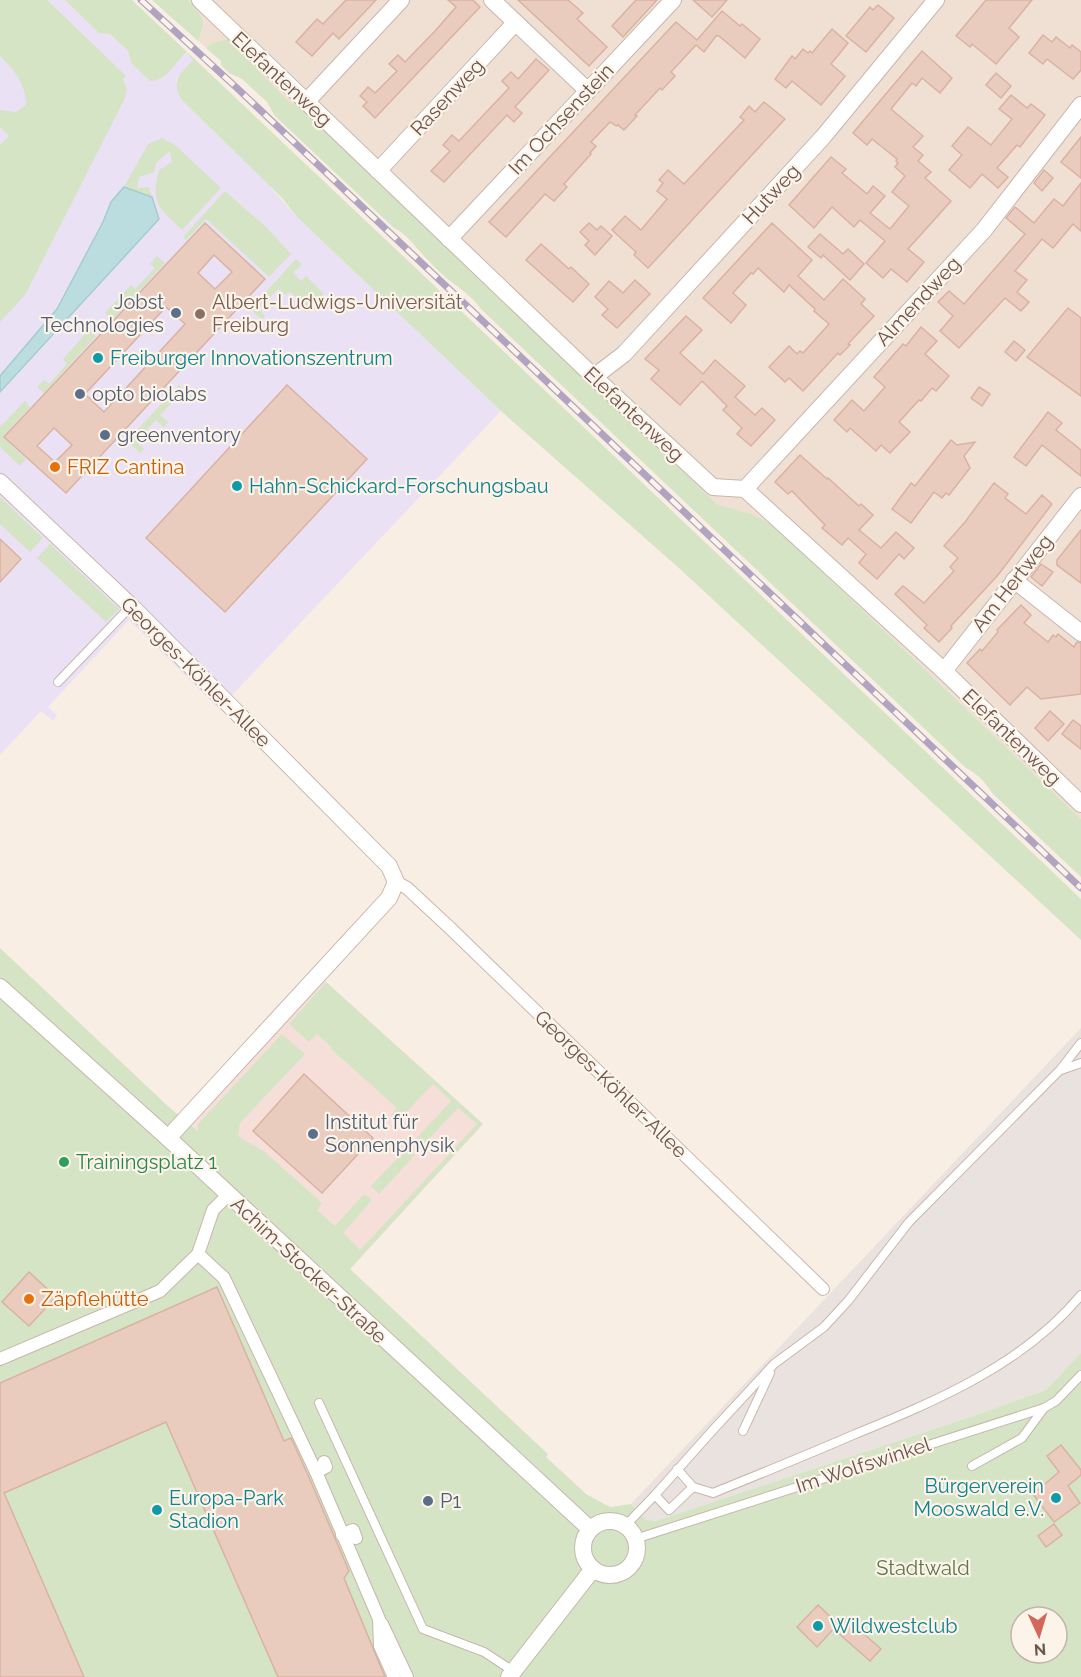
<svg xmlns="http://www.w3.org/2000/svg" width="1081" height="1677" viewBox="0 0 1081 1677" font-family="Raleway,sans-serif">
<style>
.residential{fill:#efe0d3}
.commercial{fill:#f7dfd9}
.industrial{fill:#e9e2de}
.education{fill:#ebe1f5}
.green{fill:#d4e4c4;fill-rule:evenodd}
.water{fill:#bbdddf;stroke:#a3cdcf;stroke-width:1.5}
.building{fill:#eaccbf;stroke:#dab2a2;stroke-width:1.5;fill-rule:evenodd}
.lines{fill:none;stroke-linecap:round;stroke-linejoin:round}
.service-casing{stroke:#c8b6ac;stroke-width:10}
.pedestrian-casing{stroke:#c8b6ac;stroke-width:14}
.minor-casing{stroke:#c8b6ac;stroke-width:18}
.service{stroke:#fff;stroke-width:8}
.pedestrian{stroke:#fff;stroke-width:12}
.minor{stroke:#fff;stroke-width:16}
.rail-casing{stroke:#b0a4c0;stroke-width:7}
.rail{stroke:#fcf3e9;stroke-width:4.5;stroke-dasharray:14;stroke-linecap:butt}
.service-dot{fill:#5c6f8a;stroke:#fcf3e9;stroke-width:2}
.education-dot{fill:#8d6e63;stroke:#fcf3e9;stroke-width:2}
.culture-dot{fill:#0f9aa8;stroke:#fcf3e9;stroke-width:2}
.food-dot{fill:#e8710a;stroke:#fcf3e9;stroke-width:2}
.leisure-dot{fill:#2e9e5b;stroke:#fcf3e9;stroke-width:2}
.labels{text-anchor:middle;stroke-width:4.5;stroke-linejoin:round;paint-order:stroke}
.street-label{font-size:20px;fill:#6d554d;stroke:#fcf3e9}
.service-label{font-size:20px;fill:#4e5e75;stroke:#fcf3e9;text-anchor:start}
.education-label{font-size:20px;fill:#785e54;stroke:#fcf3e9;text-anchor:start}
.culture-label{font-size:20px;fill:#0d838f;stroke:#fcf3e9;text-anchor:start}
.food-label{font-size:20px;fill:#c56008;stroke:#fcf3e9;text-anchor:start}
.leisure-label{font-size:20px;fill:#27864d;stroke:#fcf3e9;text-anchor:start}
.park-label{font-size:20px;fill:#5c774a;stroke:#fcf3e9}
</style>
<rect width="100%" height="100%" fill="#f9eee4"/>
<polygon class="residential" points="189,0 1081,0 1081,819 782,533 764,520 749,513 718,505 301,105 290,103 212,43 206,48 202,44 198,41 203,30"/>
<polygon class="commercial" points="314,971 483,1124 350,1269 180,1114"/>
<polygon class="industrial" points="1081,1028 1081,1353 1046,1390 965,1419 656,1521 646,1520 631,1504"/>
<polygon class="education" points="0,0 65,0 99,32 110,34 128,51 131,63 163,78 185,52 194,60 177,78 176,82 297,217 501,411 219,709 129,620 48,707 57,715 53,721 41,711 0,755"/>
<g class="green">
<path d="M0,0h47l79,76 -3,3 4,11 -2,8 -100,197 -25,27v-177l9,-9 -9,-9v-17l16,2 10,-7c0,-21 -11,-34 -26,-49z"/>
<path d="M65,0h67c317,299 633,599 949,899v41l-401,-371 -179,-158 -204,-194 -14,-18 -101,-99c-12,-21 -2,-25 11,-40l-7,-8c-11,11 -19,29 -36,29l-19,-18 -3,-12 -18,-17 -11,-1z"/>
<path d="M152,0h37c12,17 19,20 9,41z"/>
<path d="M228,39l62,64 11,2 417,400 31,8 15,7 18,13 299,286v58l-88,-83c-8,-12 -15,-20 -27,-26l-485,-459c-10,-13 -15,-16 -28,-26 -9,-6 -17,-15 -25,-23 -12,-11 -19,-25 -34,-32l-119,-112 -8,-14 -25,-23 -13,-6 -8,-8v-4l-15,-13 6,-5z"/>
<path d="M162,138l13,7 46,43 -39,42c-23,-22 -32,-27 -23,-60l13,-8 -2,-11 -14,12 -2,9 -15,5 -2,11 12,-1 3,10 -28,-10 24,-43z"/>
<polygon points="225,191 265,226 291,254 269,277 206,219 186,240 183,237"/>
<polygon points="157,256 165,263 113,319 105,313 131,285 135,289 155,268 150,264"/>
<polygon points="296,259 302,264 293,273 301,281 306,276 324,294 306,313 298,306 301,302 290,292 286,295 278,289 259,309 265,316 262,320 250,309"/>
<polygon points="89,330 96,336 44,393 37,387 44,380 49,384 67,364 63,359"/>
<polygon points="179,385 192,397 188,401 179,395 160,415 168,422 164,427 156,420 136,441 144,449 140,453 127,441"/>
<polygon points="25,401 30,407 3,437 26,459 20,466 0,447 0,427"/>
<polygon points="0,497 43,538 30,552 0,524"/>
<polygon points="50,544 119,609 106,622 37,558"/>
<path d="M0,948l171,161 27,22v-7l84,-90 23,20 -65,69 -2,13 27,16 57,51 -5,7 18,16 29,-32 8,6 -29,33 17,17 117,-126 -19,-16 -36,38 -7,-6 36,-39 -18,-17 -36,38 -6,-7 6,-7 -67,-60 1,-1 -14,-13 -8,8 -20,-18 37,-42 157,142 -133,145 198,185 -2,3 40,37 20,11 5,2 20,-3 15,16 10,1 309,-102 81,-29 35,-37v324h-1081zM1021,1617h36v36h-36z"/>
<polygon points="407,1148 415,1155 379,1194 371,1186"/>
</g>
<polygon class="water" points="124,187 152,197 159,219 0,392 0,376 57,309 103,222 111,202"/>
<g class="building">
<polygon points="346,0 376,0 339,39 333,33 312,56 296,42 317,19 323,24"/>
<polygon points="448,0 473,0 480,7 375,118 363,106 367,102 360,96 368,87 375,93 397,71 389,64 398,55 405,62 435,31 456,7"/>
<polygon points="518,0 568,0 583,13 577,19 607,47 589,66"/>
<polygon points="636,0 657,0 623,37 612,26"/>
<polygon points="693,0 727,0 712,17"/>
<polygon points="986,0 1032,0 1009,28 1019,37 996,64 972,44 970,47 956,36"/>
<polygon points="878,5 894,18 866,52 846,36 870,7 873,10"/>
<polygon points="722,11 740,26 742,24 760,39 745,58 719,36 716,36 704,52 696,45 671,72 675,76 662,90 660,88 635,115 637,116 624,130 618,125 616,126 610,122 591,142 596,146 590,153 591,154 564,184 567,187 554,201 545,194 506,237 489,222 676,22 697,40"/>
<polygon points="832,29 848,43 831,64 845,76 821,105 792,81 786,88 775,79 792,56 795,59 803,49 808,53 810,51 812,53"/>
<polygon points="1043,35 1052,42 1056,37 1070,48 1072,45 1081,52 1081,70 1073,79 1047,59 1043,64 1029,53"/>
<polygon points="922,51 952,78 940,93 922,78 916,86 912,83 891,109 923,136 913,147 923,155 918,161 931,172 925,178 951,201 908,249 924,262 907,282 891,269 883,278 866,263 885,241 860,220 854,227 832,207 814,228 789,205 831,157 846,169 842,173 867,194 873,186 885,196 870,213 890,229 909,206 892,192 905,176 895,167 898,163 896,161 897,159 872,139 867,145 853,133"/>
<polygon points="536,59 549,70 515,107 522,113 514,122 507,115 444,182 431,171 450,151 443,145 452,135 459,141 509,88 502,81 511,72 518,79"/>
<polygon points="996,73 1011,86 1001,98 986,85"/>
<polygon points="1011,95 1027,108 1031,104 1045,115 1020,147 1017,145 997,168 1008,177 998,188 982,174 970,188 949,170 962,155 952,146 968,127 991,145 1012,119 999,109"/>
<polygon points="764,102 785,119 648,268 634,255 636,252 612,230 625,216 641,230 667,199 657,191 663,183 659,180 668,170 684,184 744,120 740,117 749,106 755,112"/>
<polygon points="1081,137 1081,178 1061,162"/>
<polygon points="1044,170 1053,178 1042,191 1034,183"/>
<polygon points="1081,183 1081,231 1073,224 1053,248 1042,239 1015,271 1027,280 1017,292 1029,302 1021,311 1005,298 959,348 940,331 953,316 938,302 949,291 964,304 1025,234 1006,218 1015,207 1034,223 1054,199 1063,206"/>
<path d="M205,223l60,56 -199,214 -62,-56zM214,255l18,17 -17,17 -17,-16zM166,307l19,17 -81,88 -19,-18zM54,428l18,17 -17,17 -18,-16z"/>
<polygon points="589,223 597,230 601,226 612,236 595,255 585,245 589,241 580,232"/>
<polygon points="772,223 812,260 798,276 824,300 843,279 865,299 861,304 874,316 848,344 850,345 840,355 838,353 803,391 789,378 785,382 769,367 789,346 797,354 800,351 803,353 829,324 814,311 815,309 789,285 784,292 758,268 753,274 751,273 733,293 746,305 731,323 703,298"/>
<polygon points="820,234 843,254 848,249 864,264 850,280 823,255 821,258 808,247"/>
<polygon points="541,244 569,269 571,267 589,284 573,302 526,260"/>
<polygon points="635,280 650,294 617,328 602,315 608,309 595,297 609,281 623,293"/>
<polygon points="1068,308 1081,318 1081,396 1027,357"/>
<polygon points="686,316 702,330 680,353 703,374 715,360 745,386 735,397 755,415 762,408 775,420 751,446 737,434 742,428 723,410 727,406 702,381 680,405 651,379 659,370 645,359"/>
<polygon points="921,327 937,341 925,354 949,376 936,391 932,388 921,401 919,400 899,422 910,432 890,453 881,445 876,451 850,428 847,432 834,420 852,400 864,411 885,387 874,377 903,344 906,346"/>
<polygon points="1014,341 1025,350 1016,361 1005,352"/>
<polygon points="287,385 367,459 225,612 146,538"/>
<polygon points="979,387 990,394 982,406 971,398"/>
<polygon points="1048,412 1062,423 1056,430 1081,450 1081,476 1042,445 1026,466 1014,457"/>
<polygon points="951,440 957,445 975,442 964,456 970,468 949,495 946,493 942,498 934,492 911,523 892,509 911,483 915,486"/>
<polygon points="800,455 827,479 828,478 859,506 861,504 873,515 859,530 881,548 896,532 914,548 904,559 899,554 877,579 859,563 866,554 848,538 842,545 822,528 825,525 792,491 788,494 775,482"/>
<polygon points="994,483 1008,494 1005,498 1026,514 1042,495 1052,504 998,575 951,626 952,628 939,642 924,628 927,625 895,594 903,586 924,603 954,571 950,567 958,558 944,546 965,522"/>
<polygon points="1081,530 1081,583 1057,565 1057,560"/>
<polygon points="0,539 21,559 0,582"/>
<polygon points="1041,564 1053,572 1042,586 1031,577"/>
<polygon points="1021,605 1031,615 1024,623 1048,642 1053,635 1056,637 1058,634 1074,647 1077,642 1081,643 1081,694 1041,699 1027,687 1010,705 967,663 980,649 982,651 998,632 997,630"/>
<polygon points="1050,711 1064,724 1048,741 1035,728"/>
<polygon points="1073,720 1081,726 1081,749 1062,734"/>
<polygon points="304,1074 373,1138 322,1193 253,1131"/>
<polygon points="29,1272 56,1297 29,1326 2,1302"/>
<polygon points="217,1287 284,1441 291,1438 308,1475 349,1571 344,1578 385,1677 278,1677 166,1422 4,1493 84,1677 0,1677 0,1383"/>
<polygon points="1061,1445 1081,1470 1081,1475 1068,1486 1080,1503 1054,1522 1033,1494 1059,1472 1047,1456"/>
<polygon points="1054,1524 1062,1535 1046,1547 1038,1536"/>
<polygon points="818,1605 838,1624 817,1647 797,1627"/>
<polygon points="847,1619 881,1649 870,1661 836,1631"/>
</g>
<g class="lines">
<defs>
<g id="service">
<polyline points="58,682 131,606"/>
<polyline points="1061,1070 1081,1063"/>
<polyline points="319,1403 423,1629 484,1652 513,1671"/>
<polyline points="743,1431 770,1373"/>
<polyline points="972,1466 1022,1438 1044,1408"/>
<path d="M693,1487l20,6c47,-19 94,-38 140,-58 83,-34 170,-70 228,-140"/>
<polyline points="655,1495 669,1510 693,1487 677,1469"/>
<polyline points="625,1526 655,1495 712,1431 774,1364 824,1327 848,1301 909,1222 1060,1070 1081,1043"/>
<polyline points="635,1539 1044,1408 1056,1401 1081,1375"/>
</g>
<g id="pedestrian">
<polyline points="396,882 407,888 450,928 823,1289"/>
<polyline points="198,1254 224,1278 316,1472 379,1619 380,1646 394,1677"/>
<polyline points="0,1359 160,1291 198,1254 213,1210 228,1195"/>
<polyline points="316,1472 326,1467 324,1462"/>
<polyline points="342,1535 353,1530 356,1538"/>
<polyline points="382,1624 407,1677"/>
</g>
<g id="minor">
<polyline points="200,0 594,377 713,487 745,489 944,671 1081,804"/>
<polyline points="492,0 587,90"/>
<polyline points="307,101 401,0"/>
<polyline points="378,171 515,23"/>
<polyline points="449,239 673,0"/>
<polyline points="594,377 624,354 823,137 936,0"/>
<polyline points="0,482 131,606 389,866 396,882 389,898 168,1138"/>
<polyline points="745,489 984,230 1081,105"/>
<polyline points="1014,580 1081,633"/>
<polyline points="944,671 1081,496"/>
<polyline points="0,987 168,1138 590,1529"/>
<circle cx="610" cy="1548" r="27"/>
<polyline points="509,1677 593,1569"/>
</g>
</defs>
<use href="#service" class="service-casing"/>
<use href="#pedestrian" class="pedestrian-casing"/>
<use href="#minor" class="minor-casing"/>
<use href="#service" class="service"/>
<use href="#pedestrian" class="pedestrian"/>
<use href="#minor" class="minor"/>
<defs>
<polyline id="rail" points="141,0 238,89 1081,888"/>
</defs>
<use href="#rail" class="rail-casing"/>
<use href="#rail" class="rail"/>
</g>
<g class="service-dot">
<circle cx="176" cy="313" r="6"/>
<circle cx="80" cy="394" r="6"/>
<circle cx="105" cy="435" r="6"/>
<circle cx="313" cy="1134" r="6"/>
<circle cx="428" cy="1501" r="6"/>
</g>
<circle class="education-dot" cx="200" cy="314" r="6"/>
<g class="culture-dot">
<circle cx="98" cy="358" r="6"/>
<circle cx="237" cy="486" r="6"/>
<circle cx="1056" cy="1498" r="6"/>
<circle cx="157" cy="1510" r="6"/>
<circle cx="818" cy="1626" r="6"/>
</g>
<g class="food-dot">
<circle cx="55" cy="467" r="6"/>
<circle cx="29" cy="1299" r="6"/>
</g>
<circle class="leisure-dot" cx="64" cy="1162" r="6"/>
<g class="labels">
<g class="street-label">
<text transform="translate(282 79) rotate(43)" y="7">Elefantenweg</text>
<text transform="translate(447 97) rotate(-47)" y="7">Rasenweg</text>
<text transform="translate(561 119) rotate(-47)" y="7">Im Ochsenstein</text>
<text transform="translate(771 194) rotate(-47)" y="7">Hutweg</text>
<text transform="translate(918 301) rotate(-47)" y="7">Almendweg</text>
<text transform="translate(634 414) rotate(43)" y="7">Elefantenweg</text>
<text transform="translate(1012 583) rotate(-52)" y="7">Am Hertweg</text>
<text transform="translate(196 672) rotate(45)" y="7">Georges-Köhler-Allee</text>
<text transform="translate(1012 737) rotate(44)" y="7">Elefantenweg</text>
<text transform="translate(611 1084) rotate(44)" y="7">Georges-Köhler-Allee</text>
<text transform="translate(309 1270) rotate(43)" y="7">Achim-Stocker-Straße</text>
<text transform="translate(863 1465) rotate(-18)" y="7">Im Wolfswinkel</text>
</g>
<g class="service-label">
<text x="164" y="309" text-anchor="end">Jobst<tspan x="164" dy="23">Technologies</tspan></text>
<text x="92" y="401">opto biolabs</text>
<text x="117" y="442">greenventory</text>
<text x="325" y="1129">Institut für<tspan x="325" dy="23">Sonnenphysik</tspan></text>
<text x="440" y="1508">P1</text>
</g>
<g class="education-label">
<text x="212" y="309">Albert-Ludwigs-Universität<tspan x="212" dy="23">Freiburg</tspan></text>
</g>
<g class="culture-label">
<text x="110" y="365">Freiburger Innovationszentrum</text>
<text x="249" y="493">Hahn-Schickard-Forschungsbau</text>
<text x="1044" y="1493" text-anchor="end">Bürgerverein<tspan x="1044" dy="23">Mooswald e.V.</tspan></text>
<text x="169" y="1505">Europa-Park<tspan x="169" dy="23">Stadion</tspan></text>
<text x="830" y="1633">Wildwestclub</text>
</g>
<g class="food-label">
<text x="67" y="474">FRIZ Cantina</text>
<text x="41" y="1306">Zäpflehütte</text>
</g>
<g class="leisure-label">
<text x="76" y="1169">Trainingsplatz 1</text>
</g>
<g class="park-label">
<text x="923" y="1575">Stadtwald</text>
</g>
</g>
<g transform="translate(1039 1635) rotate(176)"><circle r="28" fill="#fcf3e9" stroke="#c3b4ab" stroke-width="1.5"/>
<path d="M0-4.5L10 22L0 15L-10 22Z" fill="#d26859"/>
<text y="-9" font-size="16" font-weight="bold" text-anchor="middle" fill="#6d554d">N</text>
</g>
</svg>
